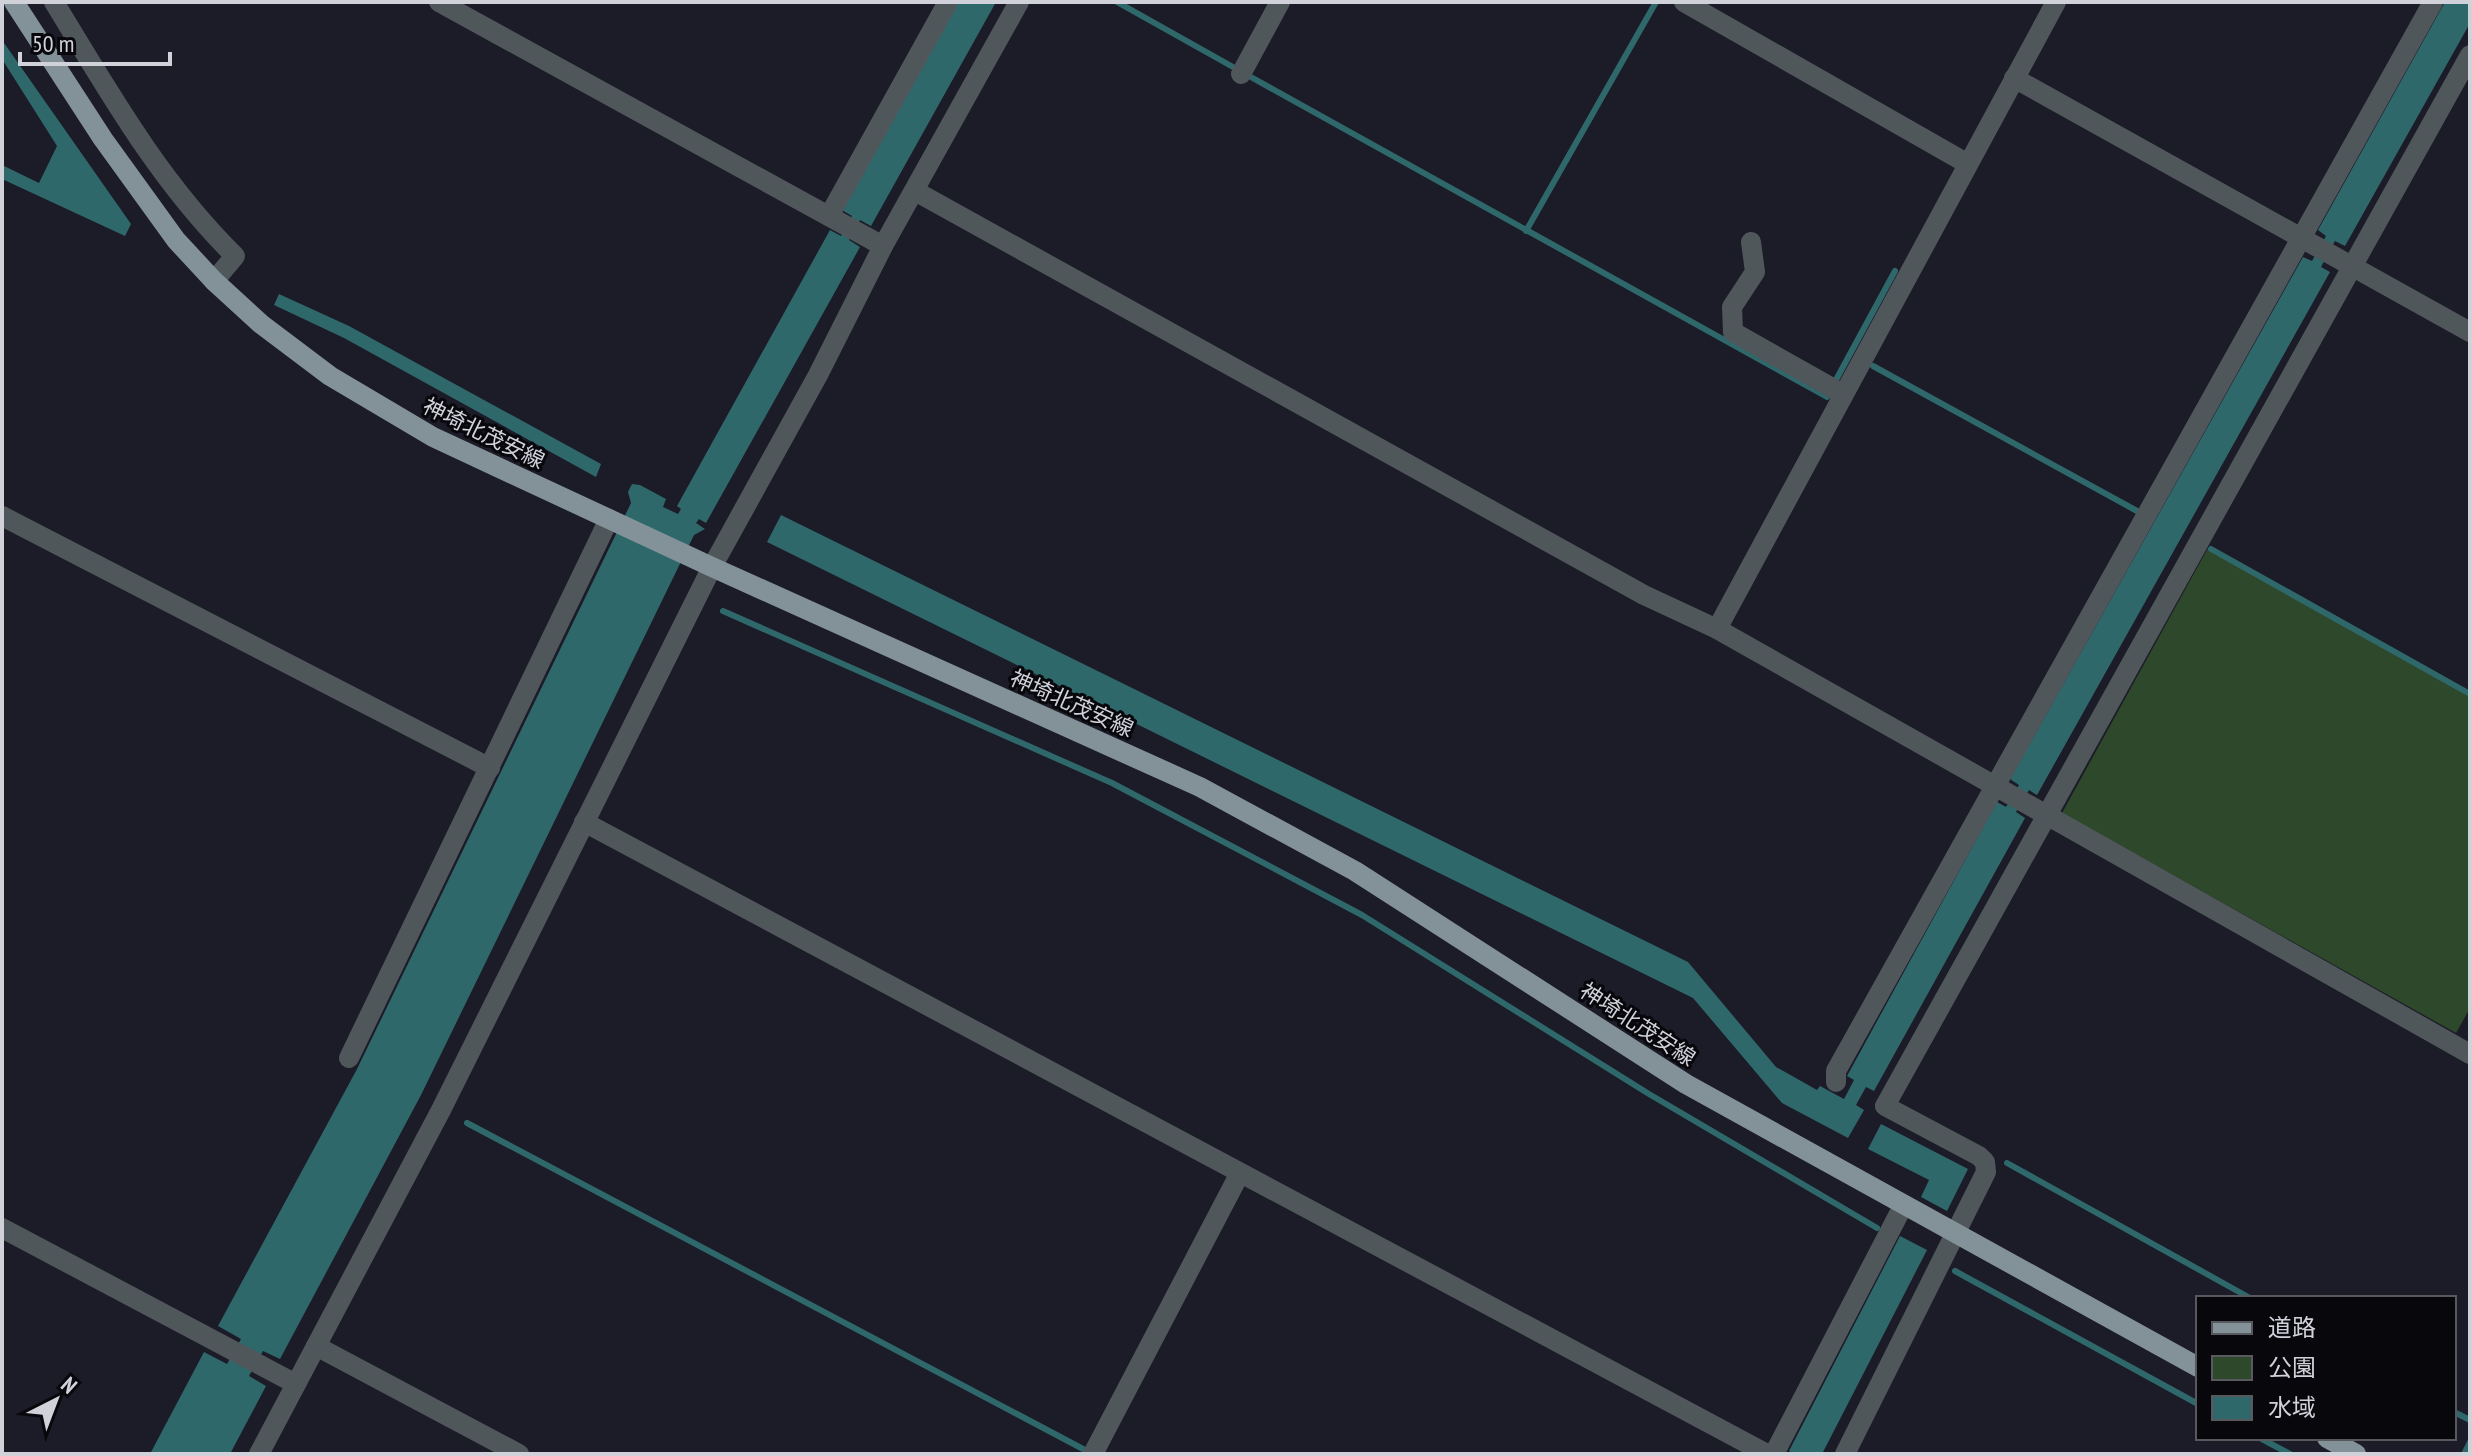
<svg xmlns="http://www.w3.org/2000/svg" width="2472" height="1456" viewBox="0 0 2472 1456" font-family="'PT Sans Narrow','Noto Sans JP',sans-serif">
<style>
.green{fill:#2e482b}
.water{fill:#2f686b}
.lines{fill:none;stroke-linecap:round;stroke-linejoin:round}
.stream{stroke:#2f686b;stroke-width:6}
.minor{stroke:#50575b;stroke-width:20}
.major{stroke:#839299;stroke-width:20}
.labels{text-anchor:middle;stroke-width:6;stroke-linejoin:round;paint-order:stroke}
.street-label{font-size:22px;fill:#d1d1da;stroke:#07070c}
</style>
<rect width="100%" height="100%" fill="#1c1b28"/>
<polygon class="green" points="2208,548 2470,695 2470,1008 2456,1033 2062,813"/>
<g class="water">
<polygon points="958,2 996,2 871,226 860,220 849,240 860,247 706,523 699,519 696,523 705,529 694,535 421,1095 280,1359 263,1351 249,1376 266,1386 230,1454 150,1454 204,1352 227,1364 241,1339 218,1326 357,1069 631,503 628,492 632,484 640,485 666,499 663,507 678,514 681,509 677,506 830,230 841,236 852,216 842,210"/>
<polygon points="2445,2 2470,2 2470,23 2345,246 2335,241 2321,267 2330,272 2037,795 2029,790 2016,812 2025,818 1874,1091 1866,1087 1856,1105 1864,1110 1848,1138 1782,1103 1693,998 767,542 781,515 1688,962 1776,1067 1817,1090 1820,1086 1844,1099 1854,1080 1847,1076 1997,802 2006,807 2019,785 2010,779 2303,257 2312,261 2326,236 2318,230"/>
<polygon points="2,40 131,224 125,236 2,179 2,165 39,183 57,146 2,59"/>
<polygon points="279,294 349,326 601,464 596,477 344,338 274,305"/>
<polygon points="1881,1124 1968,1169 1947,1211 1921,1197 1929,1180 1868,1149"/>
<polygon points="1900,1236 1927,1250 1822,1454 1794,1454 1789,1451"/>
</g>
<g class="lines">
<g class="stream">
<polyline points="1117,2 1233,67"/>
<polyline points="1249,76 1827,397"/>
<polyline points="1526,231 1656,2"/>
<polyline points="1873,366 2137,511"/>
<polyline points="1837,378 1895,271"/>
<polyline points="2211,549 2470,694"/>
<polyline points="723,611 1112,783 1362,915 1649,1094 1877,1228"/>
<polyline points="467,1123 1085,1450"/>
<polyline points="2007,1163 2250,1298"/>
<polyline points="1955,1271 2198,1404"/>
<polyline points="2454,1412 2470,1420"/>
<polyline points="2260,1438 2290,1454"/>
<polyline points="2464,1454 2470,1442"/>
</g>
<g class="minor">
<path d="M54,2c55,90 105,179 181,254l-21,25"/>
<polyline points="439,2 883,246"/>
<polyline points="1684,2 1968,164"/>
<polyline points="1241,74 1280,2"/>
<polyline points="2014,78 2470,332"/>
<polyline points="915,191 1644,595 1717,629 2470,1054"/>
<polyline points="829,216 948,2"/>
<polyline points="1751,242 1755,272 1732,307 1733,332 1843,394"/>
<polyline points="2,516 490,768"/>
<polyline points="1717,629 2056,2"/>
<polyline points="584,822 1767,1454"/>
<polyline points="349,1058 609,519"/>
<polyline points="1836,1082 1836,1071 2433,2"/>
<polyline points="2,1228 296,1384"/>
<polyline points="316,1346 519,1454"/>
<polyline points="259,1454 441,1110 712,567 818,375 883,246 1019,2"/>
<polyline points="1093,1454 1240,1173"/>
<polyline points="1774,1454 1903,1206"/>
<polyline points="1845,1454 1986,1172 1985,1162 1979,1156 1885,1106 2470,55"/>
</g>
<g class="major">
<polyline points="14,2 103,139 176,240 214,281 261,324 330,376 433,437 712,567 1200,787 1355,871 1686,1084 2198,1367"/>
<polyline points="2327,1438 2356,1454"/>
</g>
</g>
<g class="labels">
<g class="street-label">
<text transform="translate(484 433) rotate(26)" y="8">神埼北茂安線</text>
<text transform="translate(1072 703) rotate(24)" y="8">神埼北茂安線</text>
<text transform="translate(1638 1024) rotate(33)" y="8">神埼北茂安線</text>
</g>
</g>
<rect width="2472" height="1456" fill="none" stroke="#d1d1da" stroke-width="8"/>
<rect x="2196" y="1296" width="260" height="144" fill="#07070c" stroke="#58585e" stroke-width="2"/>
<rect x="2212" y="1322" width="40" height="12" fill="#839299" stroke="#58585e" stroke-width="2"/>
<text x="2268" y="1336" font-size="24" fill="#d1d1da">道路</text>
<rect x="2212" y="1356" width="40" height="24" fill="#2e482b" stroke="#58585e" stroke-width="2"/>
<text x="2268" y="1376" font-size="24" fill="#d1d1da">公園</text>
<rect x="2212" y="1396" width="40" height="24" fill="#2f686b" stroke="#58585e" stroke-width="2"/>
<text x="2268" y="1416" font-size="24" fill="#d1d1da">水域</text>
<g transform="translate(56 1400) rotate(42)" stroke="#07070c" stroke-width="6" paint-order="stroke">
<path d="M0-6L14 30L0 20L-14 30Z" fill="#d1d1da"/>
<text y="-12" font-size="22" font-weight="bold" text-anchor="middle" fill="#d1d1da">N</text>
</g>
<path d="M20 52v12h150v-12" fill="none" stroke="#d1d1da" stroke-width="4"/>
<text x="32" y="52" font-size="24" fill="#d1d1da" stroke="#07070c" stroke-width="6" paint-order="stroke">50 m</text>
</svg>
